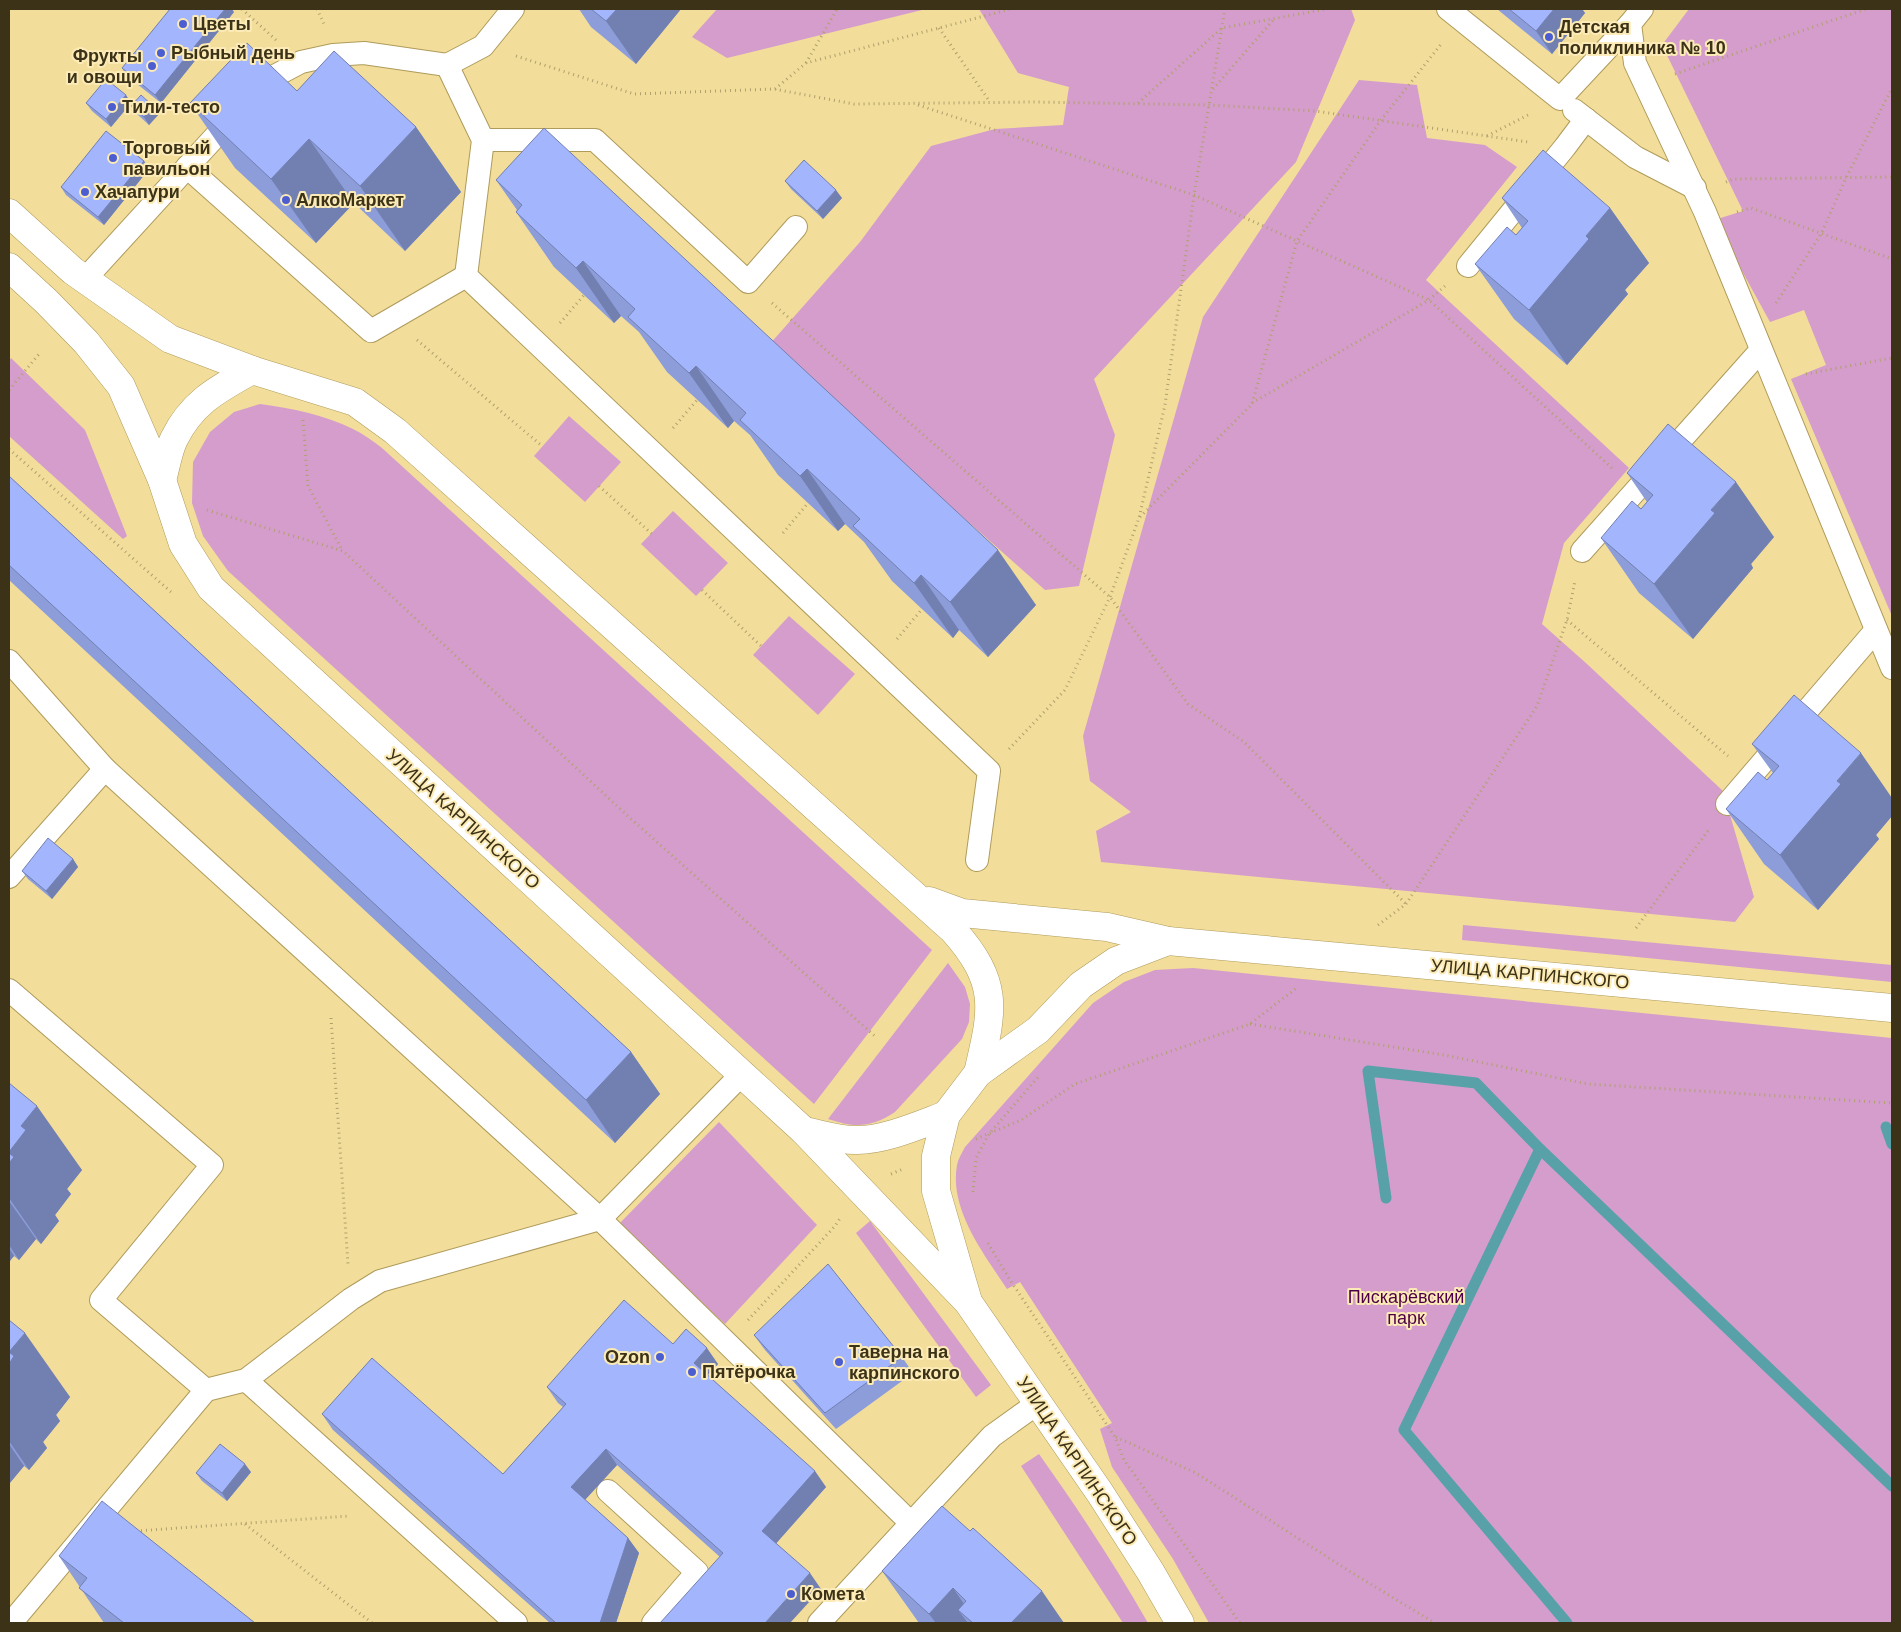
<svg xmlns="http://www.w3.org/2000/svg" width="1901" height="1632" viewBox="0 0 1901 1632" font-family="Helvetica,sans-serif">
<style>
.green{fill:#d59dcc}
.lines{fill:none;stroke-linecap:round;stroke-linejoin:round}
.stream{stroke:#58a1a9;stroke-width:11}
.service-casing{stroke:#af9b5a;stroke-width:24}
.minor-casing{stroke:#af9b5a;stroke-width:29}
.path{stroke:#b0a06c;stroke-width:3;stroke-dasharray:1 4;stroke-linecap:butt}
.service{stroke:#fff;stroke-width:22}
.minor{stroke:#fff;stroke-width:28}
.wall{fill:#8c9dda}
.shaded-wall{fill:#727fb1}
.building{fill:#a3b6fd;stroke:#727fb1}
.poi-dot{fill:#4c5dd2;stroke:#fcebb6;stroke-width:2}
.labels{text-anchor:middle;stroke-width:4;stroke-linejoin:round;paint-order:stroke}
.poi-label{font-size:18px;font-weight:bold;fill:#3b3217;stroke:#fcebb6;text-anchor:start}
.street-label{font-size:18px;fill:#3b3217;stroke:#fcebb6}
.park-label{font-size:18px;fill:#4e0048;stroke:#fcebb6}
</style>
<rect width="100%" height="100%" fill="#f2dd9b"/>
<g class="green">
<polygon points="717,9 926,9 727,58 692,37"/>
<polygon points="979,9 1351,9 1355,20 1296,162 1094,379 1115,435 1079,586 1045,590 769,345 860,242 931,146 995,129 1063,125 1069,87 1018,73"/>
<polygon points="1689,9 1892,9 1892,616 1791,379 1826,365 1804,310 1770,322 1714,220 1743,211 1662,45"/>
<polygon points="1359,80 1417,85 1427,138 1485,145 1517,167 1426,280 1629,468 1564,543 1542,624 1587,664 1723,791 1754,897 1735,922 1101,862 1096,831 1131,812 1090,781 1083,736 1203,317"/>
<polygon points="11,358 85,430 127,536 123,539 9,436 9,361"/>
<path d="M260,404c32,4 64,11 93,25 10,5 20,12 29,19l550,502 -118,154 -586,-533 -25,-35 -11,-33 1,-41 17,-30 24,-20z"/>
<polygon points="569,416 621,462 585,502 534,456"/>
<polygon points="673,511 728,563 696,596 641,544"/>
<polygon points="789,616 855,674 818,715 753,655"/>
<polygon points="1463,925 1892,965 1892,982 1462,940"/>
<path d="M948,963l17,24 5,17 -1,18 -7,17 -67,73c-25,16 -40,16 -67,7z"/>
<path d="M1193,968l699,70v585h-683l-36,-64 -61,-92 -12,-38 12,-6 -92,-141 -13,7c-23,-35 -58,-79 -50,-124 1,-6 5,-12 8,-18l128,-144 31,-21 31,-12z"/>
<polygon points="719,1122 817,1225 725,1324 618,1225"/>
<polygon points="870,1221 991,1385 976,1397 856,1233"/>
<path d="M1039,1454c39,55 76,111 109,169h-25l-102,-157z"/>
</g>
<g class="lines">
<g class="stream">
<polyline points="1886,1127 1892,1144"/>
<polyline points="1386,1198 1368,1071 1476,1083 1540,1149"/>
<polyline points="1567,1623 1404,1430 1540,1149 1892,1486"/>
</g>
<defs>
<g id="service">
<polyline points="1448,9 1560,99 1630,24"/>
<polyline points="1642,9 1630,24 1635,63 1705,212 1892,668"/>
<polyline points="447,65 483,140 466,276 989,771 977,860"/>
<polyline points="255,93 267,80 301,62 333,55 364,53 447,65 483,46 513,9"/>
<polyline points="1574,110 1635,157 1695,188"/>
<polyline points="483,140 595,140 748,282 796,227"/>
<polyline points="187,167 371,331 466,276"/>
<polyline points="1468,266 1565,147 1586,119"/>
<polyline points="85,279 234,116"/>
<polyline points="1582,551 1761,350"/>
<polyline points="9,661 105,769 600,1219 911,1523"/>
<polyline points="1727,804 1876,630"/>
<polyline points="9,877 105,769"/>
<polyline points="9,990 212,1165 101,1300 206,1390"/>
<polyline points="246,1380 516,1623"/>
<polyline points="608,1491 697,1572 653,1623"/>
<polyline points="11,1623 206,1390 246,1380 351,1299 380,1281 600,1219 742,1074"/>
<polyline points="819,1623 992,1436 1038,1403"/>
</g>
<g id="minor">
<path d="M9,213l64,58 97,68 82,31 103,32 40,29 558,499c47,53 40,79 25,143"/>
<polyline points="9,267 46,301 86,342 121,386 162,480 183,544 211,588 804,1131 968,1302 1100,1493 1150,1571 1180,1623"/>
<path d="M162,480c4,-13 6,-29 12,-41 18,-37 44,-50 78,-69"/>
<polyline points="929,901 962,913 1107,927 1168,941 1892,1008"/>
<path d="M804,1131c16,3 34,9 51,9 28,1 64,-15 91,-25"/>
<polyline points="967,1298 936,1191 936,1156 946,1115 978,1073 1038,1030 1081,985 1116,961 1168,941"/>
</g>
</defs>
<use href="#service" class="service-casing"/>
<use href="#minor" class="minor-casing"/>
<g class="path">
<polyline points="242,9 276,40"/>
<polyline points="317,9 325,26"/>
<polyline points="939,28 990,102"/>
<polyline points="516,56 634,94 774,89 854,104 1034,102 1210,105 1315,111 1528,142"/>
<polyline points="806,63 837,9"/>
<polyline points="1675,74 1866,9"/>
<polyline points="775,89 806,63 1011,9"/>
<polyline points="1213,89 1274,19"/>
<polyline points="1138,103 1222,28 1327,9"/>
<polyline points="918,105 1194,195 1429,300 1614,470"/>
<polyline points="1487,136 1528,115"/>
<polyline points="1726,182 1733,179 1892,177"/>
<polyline points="1737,212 1751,208 1892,259"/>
<polyline points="772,303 1110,597 1188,704 1244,742 1406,904"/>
<polyline points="1776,303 1821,234 1846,178 1892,88"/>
<polyline points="560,323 584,295"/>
<polyline points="417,340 542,446"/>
<polyline points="1806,374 1892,358"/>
<polyline points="9,390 39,354"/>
<polyline points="1252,403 1429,300 1445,286"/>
<polyline points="303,420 308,486 342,550"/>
<polyline points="673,428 697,400"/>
<polyline points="9,449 171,592"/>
<polyline points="599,486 652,534"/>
<polyline points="207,510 343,551 630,818 877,1038"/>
<polyline points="1140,517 1252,404 1297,241 1381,120 1442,43"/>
<polyline points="783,533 808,503"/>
<polyline points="702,590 761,646"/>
<polyline points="1567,620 1728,756"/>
<polyline points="897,639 922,609"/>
<polyline points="1009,749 1065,690 1110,597 1139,518 1165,405 1194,195 1225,9"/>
<polyline points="1378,925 1406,904 1537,706 1567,620 1575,581"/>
<polyline points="1636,928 1710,828"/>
<polyline points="331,1018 348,1264"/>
<polyline points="1250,1024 1444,1055 1588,1084 1892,1103"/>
<polyline points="976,1139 1021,1120 1075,1084 1250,1024 1298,987"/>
<polyline points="891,1174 903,1169"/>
<polyline points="973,1192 976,1158 989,1134 1039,1076"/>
<polyline points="988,1243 1010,1280 1115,1437 1124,1460 1240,1623"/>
<polyline points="748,1320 835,1226 841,1217"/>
<polyline points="1116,1437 1196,1473 1354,1574 1435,1623"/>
<polyline points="245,1524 372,1623"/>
<polyline points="136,1531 349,1516"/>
</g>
<use href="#service" class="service"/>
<use href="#minor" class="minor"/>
</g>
<g class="wall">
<polygon points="579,9 681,9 636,64 591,27"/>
<polygon points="1497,9 1582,9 1585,13 1552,54"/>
<polygon points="234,12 161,103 127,76 122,68"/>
<polygon points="297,91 416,127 461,192 405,251 354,203 316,243 235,168 190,103"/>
<polygon points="86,103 131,103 111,127 92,111"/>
<polygon points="131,106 153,106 159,114 149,125 137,114"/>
<polygon points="144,161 149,169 104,225 66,195 61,187"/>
<polygon points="496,180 1036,605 988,657 959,630 953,638 892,581 864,542 845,524 838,531 778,475 750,435 734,421 728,428 667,372 639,332 621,316 614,323 554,267 516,212 517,210"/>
<polygon points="785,181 842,198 823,219 791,189"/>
<polygon points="1502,198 1610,208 1649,263 1625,290 1628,294 1567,365 1514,319 1475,264 1516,235 1522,228"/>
<polygon points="1627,473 1774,537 1751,564 1753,568 1693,639 1639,593 1601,538 1641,509 1647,502"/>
<polygon points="9,476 631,1052 660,1094 615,1143 9,580"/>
<polygon points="1752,744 1892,798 1892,816 1876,835 1879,839 1818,910 1764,864 1726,809 1767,780 1773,773"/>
<polygon points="73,859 78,867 52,899 28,879 22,871"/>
<polygon points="9,1083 82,1170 67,1189 71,1194 55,1215 59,1221 41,1244 36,1239 19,1260 14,1256 9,1262"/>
<polygon points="9,1320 70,1397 56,1415 60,1421 43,1442 47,1448 29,1470 24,1466 9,1484"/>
<polygon points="754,1335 902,1357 913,1373 836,1429 765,1350"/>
<polygon points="673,1344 718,1364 708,1375 826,1487 776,1543 821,1589 720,1557 617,1465 585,1500 628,1538 639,1553 616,1623 550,1623 333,1430 322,1414 503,1474 563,1407 558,1403 547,1387"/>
<polygon points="251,1472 227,1501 202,1481 196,1473"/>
<polygon points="942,1506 1064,1623 919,1623 882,1571"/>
<polygon points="59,1556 255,1623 104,1623"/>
</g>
<g class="shaded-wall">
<polygon points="225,9 232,9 234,12 161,103 155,95"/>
<polygon points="617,9 681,9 636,64 606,21"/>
<polygon points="1554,9 1582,9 1585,13 1552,54 1536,31"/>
<polygon points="126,95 131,103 111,127 106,119"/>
<polygon points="153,106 159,114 149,125 144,117"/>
<polygon points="416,127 461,192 405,251 360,186"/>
<polygon points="309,139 354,203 316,243 271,179"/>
<polygon points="144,161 149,169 104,225 98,217"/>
<polygon points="836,190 842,198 823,219 817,211"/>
<polygon points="1610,208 1649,263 1625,290 1628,294 1567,365 1529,310 1586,236"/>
<polygon points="583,261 621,316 614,323 576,268"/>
<polygon points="696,366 734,421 728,428 689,373"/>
<polygon points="807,469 845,524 838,531 800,476"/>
<polygon points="1736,482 1774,537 1751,564 1753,568 1693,639 1654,584 1711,510"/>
<polygon points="998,550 1036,605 988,657 950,602"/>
<polygon points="921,575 959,630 953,638 914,583"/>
<polygon points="1861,753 1892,798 1892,816 1876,835 1879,839 1818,910 1780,855 1837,781"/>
<polygon points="73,859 78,867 52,899 46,891"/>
<polygon points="631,1052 660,1094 615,1143 586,1100"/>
<polygon points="37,1106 82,1170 67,1189 71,1194 55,1215 59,1221 41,1244 9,1198 9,1152 21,1126"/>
<polygon points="9,1201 36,1239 19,1260 9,1245"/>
<polygon points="9,1248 14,1256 9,1262"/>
<polygon points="25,1333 70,1397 56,1415 60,1421 43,1442 47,1448 29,1470 9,1441 9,1352"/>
<polygon points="707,1348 718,1364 705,1378 694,1363"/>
<polygon points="9,1444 24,1466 9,1484"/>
<polygon points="606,1449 617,1465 582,1503 571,1487"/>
<polygon points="245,1464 251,1472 227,1501 222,1493"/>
<polygon points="815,1471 826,1487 773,1547 762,1531"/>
<polygon points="628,1538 639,1553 616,1623 600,1623"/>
<polygon points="810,1573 821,1589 790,1623 765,1623"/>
<polygon points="953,1588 977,1623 958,1610 968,1623 936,1623 929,1614"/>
<polygon points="1042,1591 1064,1623 1011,1623"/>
</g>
<g class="building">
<polygon points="170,9 225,9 155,95 122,68"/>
<polygon points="591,9 617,9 606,21"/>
<polygon points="1509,9 1554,9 1536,31"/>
<polygon points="247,43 297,91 334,51 416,127 360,186 309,139 271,179 190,103"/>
<polygon points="106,79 126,95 106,119 86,103"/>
<polygon points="141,95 153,106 144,117 131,106"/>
<polygon points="544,128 998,550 950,602 921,575 914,583 853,526 860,519 807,469 800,476 740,420 746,413 696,366 689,373 628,317 635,309 583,261 576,268 516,212 522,205 496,180"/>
<polygon points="106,131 144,161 98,217 61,187"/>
<polygon points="1543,150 1610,208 1586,236 1589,239 1529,310 1475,264 1507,227 1516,235 1528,221 1502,198"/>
<polygon points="804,160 836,190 817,211 785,181"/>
<polygon points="1668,424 1736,482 1711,510 1715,513 1654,584 1601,538 1632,501 1641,509 1653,495 1627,473"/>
<polygon points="9,476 631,1052 586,1100 9,565"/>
<polygon points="1794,695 1861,753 1837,781 1841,784 1780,855 1726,809 1758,772 1767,780 1779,766 1752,744"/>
<polygon points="48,838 73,859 46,891 22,871"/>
<polygon points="9,1083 37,1106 21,1126 26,1130 9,1152"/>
<polygon points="9,1153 14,1157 9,1163"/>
<polygon points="828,1264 902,1357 825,1413 754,1335"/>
<polygon points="624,1300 673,1344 686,1329 707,1348 694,1363 815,1471 762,1531 810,1573 765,1623 660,1623 723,1553 606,1449 571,1487 628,1538 600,1623 556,1623 322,1414 372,1358 503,1474 566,1404 547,1387"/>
<polygon points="9,1320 25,1333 9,1352 14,1356 9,1364"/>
<polygon points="220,1444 245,1464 222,1493 196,1473"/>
<polygon points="102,1501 255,1623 124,1623 79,1588 87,1578 59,1556"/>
<polygon points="942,1506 970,1531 973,1528 1042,1591 1011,1623 973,1623 958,1610 966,1601 953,1588 929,1614 882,1571"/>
</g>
<g class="poi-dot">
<circle cx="183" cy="24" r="5"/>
<circle cx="1549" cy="37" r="5"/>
<circle cx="161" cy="53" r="5"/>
<circle cx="152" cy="66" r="5"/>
<circle cx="112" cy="107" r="5"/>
<circle cx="113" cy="158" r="5"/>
<circle cx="85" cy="192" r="5"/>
<circle cx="286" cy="200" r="5"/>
<circle cx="660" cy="1357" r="5"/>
<circle cx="839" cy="1362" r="5"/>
<circle cx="692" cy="1372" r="5"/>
<circle cx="791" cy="1594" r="5"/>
</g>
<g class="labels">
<g class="poi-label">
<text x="193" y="30">Цветы</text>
<text x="1559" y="33">Детская<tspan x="1559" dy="21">поликлиника № 10</tspan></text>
<text x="171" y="59">Рыбный день</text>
<text x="142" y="62" text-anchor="end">Фрукты<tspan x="142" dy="21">и овощи</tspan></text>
<text x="122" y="113">Тили-тесто</text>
<text x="123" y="154">Торговый<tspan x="123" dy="21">павильон</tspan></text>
<text x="95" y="198">Хачапури</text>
<text x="296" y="206">АлкоМаркет</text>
<text x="849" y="1358">Таверна на<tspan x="849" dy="21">карпинского</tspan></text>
<text x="650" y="1363" text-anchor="end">Ozon</text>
<text x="702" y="1378">Пятёрочка</text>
<text x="801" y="1600">Комета</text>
</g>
<g class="street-label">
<text transform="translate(463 819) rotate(42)" y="6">УЛИЦА КАРПИНСКОГО</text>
<text transform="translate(1530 974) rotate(5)" y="6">УЛИЦА КАРПИНСКОГО</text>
<text transform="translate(1077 1461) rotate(56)" y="6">УЛИЦА КАРПИНСКОГО</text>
</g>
<g class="park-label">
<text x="1406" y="1303">Пискарёвский<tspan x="1406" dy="21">парк</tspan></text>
</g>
</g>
<rect width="1901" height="1632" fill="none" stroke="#3b3217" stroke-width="20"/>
</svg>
